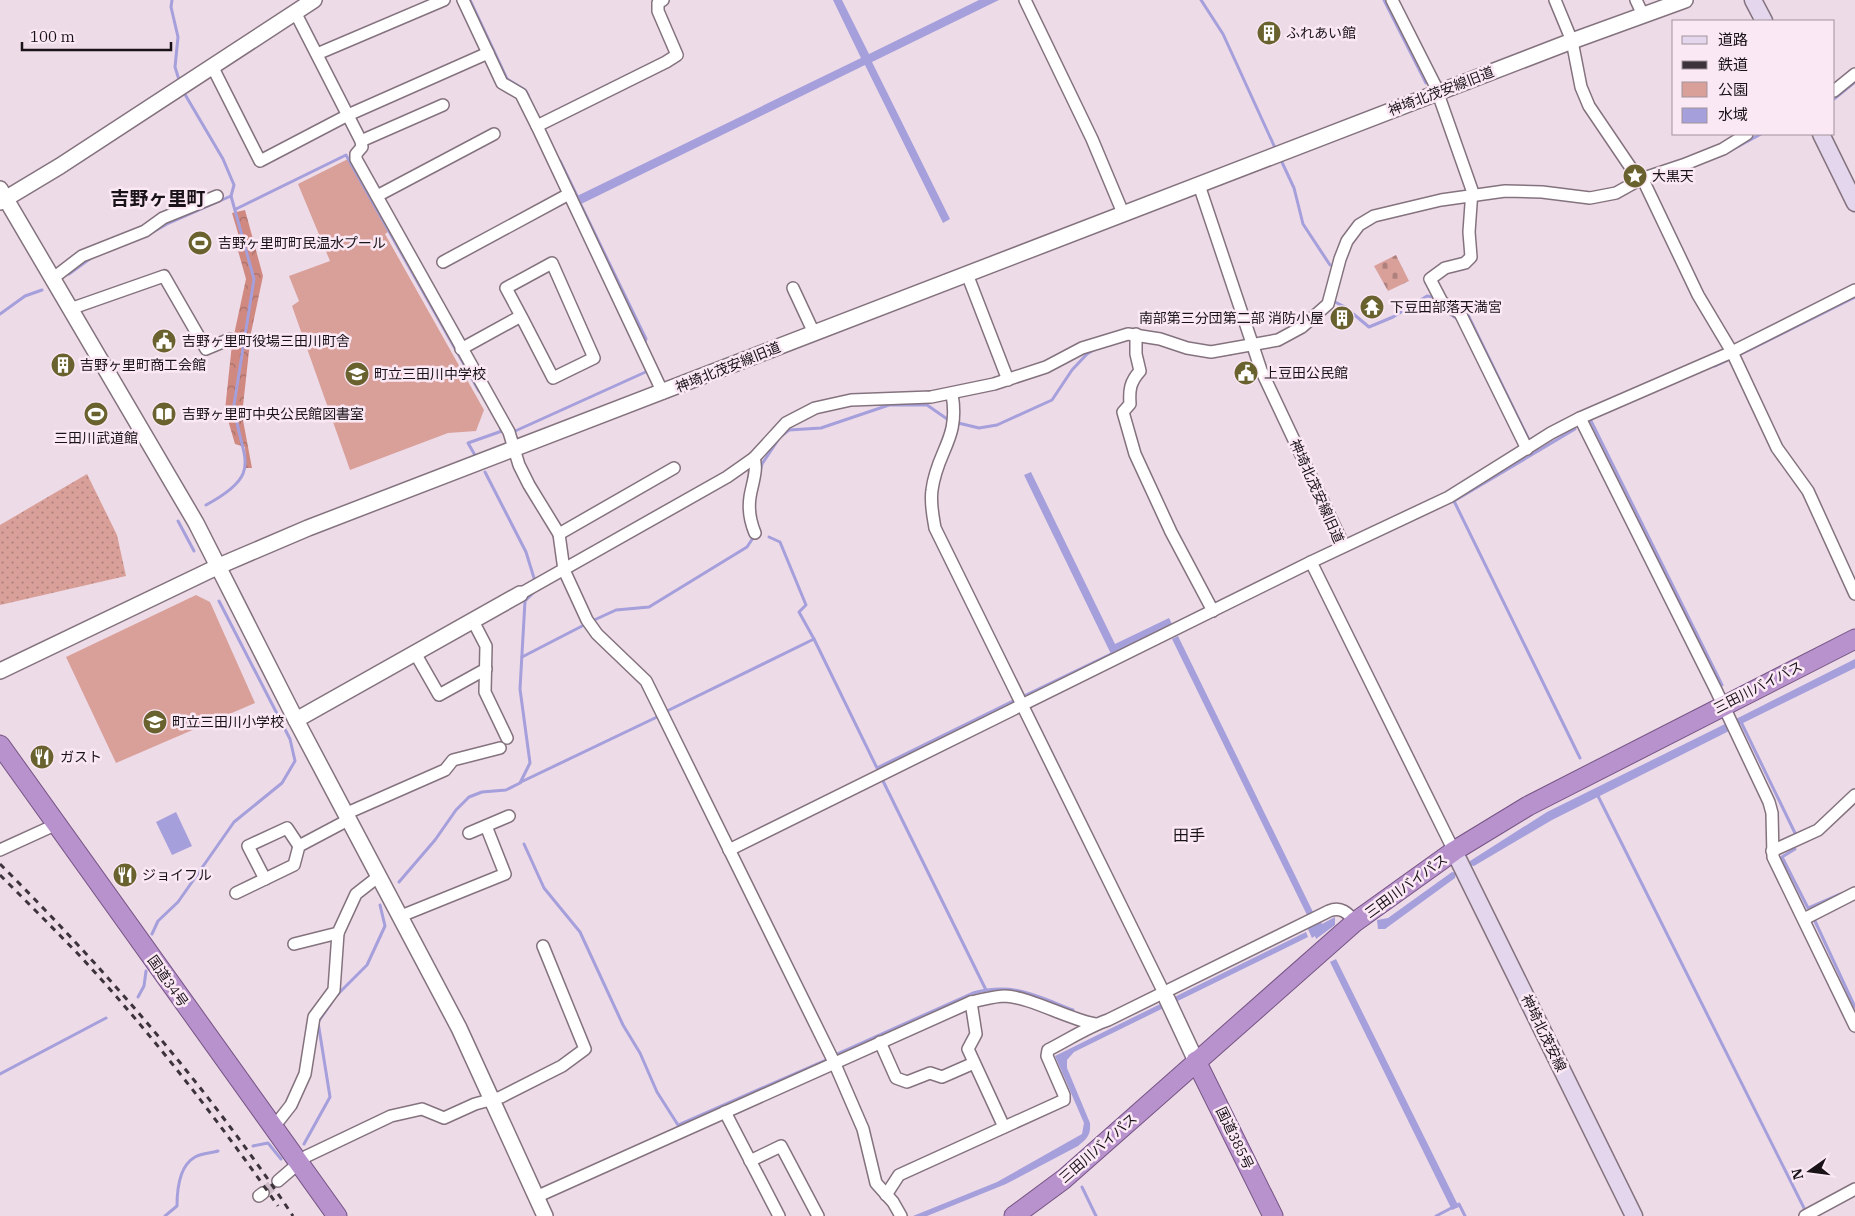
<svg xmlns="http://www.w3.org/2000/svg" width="1855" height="1216" viewBox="0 0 1855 1216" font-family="'IBM Plex Serif','Noto Sans JP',serif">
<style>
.green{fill:url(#green-dots)}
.forest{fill:url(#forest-crowns)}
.cemetery{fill:url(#cemetery-stones)}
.pitch{fill:#d9a09a}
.water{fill:#a59fdb}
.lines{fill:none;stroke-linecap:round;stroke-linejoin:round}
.stream{stroke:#a59fdb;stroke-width:3}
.minor-tunnel{stroke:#cebdc9;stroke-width:11;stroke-dasharray:11 5.5;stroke-linecap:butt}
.minor-casing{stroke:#84737e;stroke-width:14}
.tertiary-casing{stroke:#84737e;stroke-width:18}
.secondary-casing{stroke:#84737e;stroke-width:19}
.trunk-casing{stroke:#755484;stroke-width:21}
.minor{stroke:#fff;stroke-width:11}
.tertiary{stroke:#fff;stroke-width:15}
.secondary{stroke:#e4d6ec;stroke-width:16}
.trunk{stroke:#b892cc;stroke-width:19}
.rail{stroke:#3c343a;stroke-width:3;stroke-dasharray:6 6;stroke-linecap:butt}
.labels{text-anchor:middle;stroke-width:5;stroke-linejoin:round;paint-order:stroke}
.poi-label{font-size:14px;fill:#191317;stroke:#fbe8f5;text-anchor:start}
.street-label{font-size:14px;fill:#191317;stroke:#fbe8f5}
.quarter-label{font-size:16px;fill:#191317;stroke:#fbe8f5}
.district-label{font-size:19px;font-weight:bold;fill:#191317;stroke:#fbe8f5}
</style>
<defs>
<pattern id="green-dots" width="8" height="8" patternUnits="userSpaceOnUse" patternTransform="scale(1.25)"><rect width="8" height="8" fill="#d9a09a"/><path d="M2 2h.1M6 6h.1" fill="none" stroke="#af817d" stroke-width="1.8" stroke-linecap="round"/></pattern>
<pattern id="forest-crowns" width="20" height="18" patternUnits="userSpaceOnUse" patternTransform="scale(1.25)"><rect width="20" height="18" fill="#cf8981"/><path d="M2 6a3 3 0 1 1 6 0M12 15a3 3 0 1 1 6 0" fill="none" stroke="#a76f69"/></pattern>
<pattern id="cemetery-stones" width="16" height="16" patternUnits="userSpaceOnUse" patternTransform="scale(1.25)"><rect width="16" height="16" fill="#d9a09a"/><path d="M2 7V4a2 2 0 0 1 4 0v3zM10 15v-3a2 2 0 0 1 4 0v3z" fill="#af817d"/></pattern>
</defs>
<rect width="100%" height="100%" fill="#eedbe8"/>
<polygon class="green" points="87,474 117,535 126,576 0,605 0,525"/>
<polygon class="forest" points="245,210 263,276 251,333 242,415 252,468 246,468 245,447 235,444 225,410 232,344 246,279 237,247 240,240 232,213"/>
<polygon class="cemetery" points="1396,255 1409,281 1388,291 1374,266"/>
<g class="pitch">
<polygon points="348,159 388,232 385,234 484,410 476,431 448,433 350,470 292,306 299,301 289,276 330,261 298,184"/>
<polygon points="196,595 210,602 255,703 116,763 66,657"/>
</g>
<g class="water">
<polygon points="833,0 842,0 869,54 979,0 999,0 872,62 950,219 943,223 865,65 579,205 575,197 861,58"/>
<polygon points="1031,472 1115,644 1169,618 1172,624 1111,654 1024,475"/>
<polygon points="1178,636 1313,912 1307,915 1172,639"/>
<polygon points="1855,659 1855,668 1737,726 1734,720"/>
<polygon points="1725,724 1729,731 1552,820 1474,866 1470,865 1470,861 1547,812"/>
<polygon points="176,812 192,846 172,855 156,822"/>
<polygon points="1452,872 1456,873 1455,878 1385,929 1378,929 1377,920 1388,918"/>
<polygon points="1335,917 1335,925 1316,939 1315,936 1312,938 1307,927 1320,920 1322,924"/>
<path d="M1306,932l2,5 -234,115 -7,8v8l23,55c1,12 -3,16 -12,23l-72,38 -79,32h-14l84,-34 85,-48 2,-11 -29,-67z"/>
<polygon points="1336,959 1459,1207 1452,1210 1330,962"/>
</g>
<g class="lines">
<g class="stream">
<polyline points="172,0 171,7 178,37 175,67 180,83"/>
<polyline points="470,0 507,79 525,90 528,95"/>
<polyline points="1201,0 1223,34 1276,150"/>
<polyline points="1384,0 1426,83"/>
<path d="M183,91l40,68 11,26 -3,11 23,83 -20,126c6,54 33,67 -28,100"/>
<polyline points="1834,99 1855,82"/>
<polyline points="1726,153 1761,134"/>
<polyline points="1280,158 1294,188 1303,224 1330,265"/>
<polyline points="560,161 579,200"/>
<polyline points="579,201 646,339 644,344"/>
<polyline points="236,209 346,155 479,391"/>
<polyline points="146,236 167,224 231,196"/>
<polyline points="69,274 91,258"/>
<polyline points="1335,302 1345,307 1369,327 1393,317 1427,296 1433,297 1435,301"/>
<polyline points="1443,309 1456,318"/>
<polyline points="0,314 25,296 42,290"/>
<polyline points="1468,315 1529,440"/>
<polyline points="1739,355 1855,297"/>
<polyline points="1213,356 1231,354"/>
<polyline points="1715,366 1728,360"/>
<polyline points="1592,418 1590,419 1722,685"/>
<polyline points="1575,429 1454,501 1580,758"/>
<polyline points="513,432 650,370"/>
<polyline points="476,457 468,443 502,431 501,429"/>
<polyline points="760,471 762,464 780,437 789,430 821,428 889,405 927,405 950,421 979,428 997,425 1052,400 1072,370 1087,354 1095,349"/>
<polyline points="485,472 526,552 534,578"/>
<polyline points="178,521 194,551"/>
<polyline points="769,537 780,542 806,605 799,612 814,639"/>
<polyline points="592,621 616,610 649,607 747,547 755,535"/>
<polyline points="522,657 586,624"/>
<polyline points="1026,695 1111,654"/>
<polyline points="667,711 814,639 877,768 1013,701"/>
<polyline points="1742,724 1795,833"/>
<polyline points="883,781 986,990"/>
<polyline points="521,782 657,717"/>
<polyline points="1598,796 1805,1210"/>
<polyline points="524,844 544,888 580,932 623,1025 640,1053 657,1092 678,1125 826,1060"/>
<polyline points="1795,849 1782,857 1808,908 1840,894"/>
<polyline points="399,882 435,840 456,810 469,797 482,792 506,790 520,783 530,763 520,689 525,601 534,592"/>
<polyline points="1814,919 1855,1007"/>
<polyline points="152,934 158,921 178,902 234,822 282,783 295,761 290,739 219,601"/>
<polyline points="138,997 144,986 146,971"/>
<polyline points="335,997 367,965 385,926 380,905"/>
<path d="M837,1054l136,-61c41,-11 63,3 100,17"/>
<polyline points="0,1074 106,1018"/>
<polyline points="304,1144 330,1097 318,1022 332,1002"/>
<polyline points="253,1146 268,1143 281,1159"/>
<polyline points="1082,1187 1096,1216"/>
<path d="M165,1216l12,-10c0,-16 2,-40 18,-49 6,-4 17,-4 23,-6"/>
<polyline points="1436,1216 1459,1204 1465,1216"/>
</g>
<polyline class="minor-tunnel" points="263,1193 278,1181"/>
<defs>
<g id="minor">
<polyline points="463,0 502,83 521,94 537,126 663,393"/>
<polyline points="1025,0 1092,139 1123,213"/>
<polyline points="1392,0 1435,85 1472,190 1469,232 1471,257 1465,263 1445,268 1430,279 1442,302 1460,313 1527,449"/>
<polyline points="1555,0 1572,41 1581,87 1589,106 1633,171 1645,184 1698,295 1732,352 1777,448 1808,491 1855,594"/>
<polyline points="1636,0 1643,15"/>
<polyline points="295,12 361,141 362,147 356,154 356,159 509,432 519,465 529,485 559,534 564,570 587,620 597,634 646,681 834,1062 863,1129 876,1183 893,1202 901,1216"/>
<polyline points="317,54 444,0"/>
<polyline points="212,66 260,161 348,115 488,53"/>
<polyline points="1834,91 1855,74"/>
<polyline points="537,126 666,62 677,55 658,11 658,3 663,0"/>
<polyline points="361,141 443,105"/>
<polyline points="1199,185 1261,370 1344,546"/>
<polyline points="377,196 494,134"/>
<polyline points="443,262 569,194"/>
<polyline points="967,274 1008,380"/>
<polyline points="52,279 82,256 145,231 163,218 217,196"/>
<polyline points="793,288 814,333"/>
<polyline points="70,309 164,276 206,349 230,339"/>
<path d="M1136,334v20l4,17c-10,11 -11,19 -10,33l-7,8 12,42 36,78 42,79"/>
<polyline points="461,349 521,316 506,288 552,263 594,358 553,378 521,316"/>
<path d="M952,394c8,46 -15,56 -20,96 -2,13 1,26 3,38l232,471"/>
<polyline points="1580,418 1716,690 1769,802 1772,813 1773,857 1855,1026"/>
<path d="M754,458c4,12 -2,26 -4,39 -2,13 0,24 5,36"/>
<polyline points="559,534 674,468"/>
<polyline points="1311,562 1454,851"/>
<polyline points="520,594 727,477 754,458 786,423 815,408 851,400 931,397 994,384 1046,367 1082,348 1128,334 1160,339 1187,348 1211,352 1278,340 1302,327 1328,304 1340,259 1347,241 1359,225 1374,216 1441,200 1505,191 1542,192 1590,198 1616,193 1641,179 1683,165 1723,149 1747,134"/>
<polyline points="473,621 486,646 485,692 507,738"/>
<polyline points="415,653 439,695 486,669"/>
<polyline points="345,814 445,770 453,760 500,748"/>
<polyline points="469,833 509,816"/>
<polyline points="0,850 57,824"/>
<polyline points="729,850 1311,562 1449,497 1551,433 1580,418 1732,352 1855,290"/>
<polyline points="1772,851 1818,830 1855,795"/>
<polyline points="265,879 248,846 287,828 299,846"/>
<polyline points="236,893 294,865 299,846 348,820"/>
<polyline points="401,916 505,874 486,826"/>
<polyline points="1804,919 1855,893"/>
<polyline points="294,944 338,933 356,894 379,876"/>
<polyline points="971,1002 976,1034 968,1049 1004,1127"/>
<polyline points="880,1042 896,1078 907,1082 930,1073 942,1077 974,1063"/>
<polyline points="725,1112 779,1216"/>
<polyline points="273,1128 291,1105 305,1074 314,1017 334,990 338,933"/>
<polyline points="750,1161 781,1146 818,1216"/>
<polyline points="278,1181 307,1156 391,1116 422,1109 444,1118 475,1104 501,1097 562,1066 585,1049 543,946"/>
<path d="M886,1195l13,-20 165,-75v-5l-17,-39 1,-6c20,-10 39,-23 60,-30l221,-109c12,-5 19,2 26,11"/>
<polyline points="259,1196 263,1193"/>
<path d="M536,1197l435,-195c11,-2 23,-6 34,-6 25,1 63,23 90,28"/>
<polyline points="1805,1216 1855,1189"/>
</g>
<g id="tertiary">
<polyline points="0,189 196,523 296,720 459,1028 545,1216"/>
<polyline points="0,202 60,166 314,0"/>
<polyline points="0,671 219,566 308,528 1572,41 1685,0"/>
<polyline points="296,720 520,594"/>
<polyline points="1167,999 1196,1061"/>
</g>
<g id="secondary">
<polyline points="1753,0 1764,21"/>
<polyline points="1821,134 1855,203"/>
<polyline points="1454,851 1634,1216"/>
</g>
<g id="trunk">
<polyline points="0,745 337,1216"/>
<polyline points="1196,1061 1273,1216"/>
<polyline points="1014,1216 1064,1179 1355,922 1454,851 1528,806 1855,639"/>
</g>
</defs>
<use href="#minor" class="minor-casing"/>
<use href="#tertiary" class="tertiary-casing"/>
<use href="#secondary" class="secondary-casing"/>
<use href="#trunk" class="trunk-casing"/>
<use href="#minor" class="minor"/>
<use href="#tertiary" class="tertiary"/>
<use href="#secondary" class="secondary"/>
<use href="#trunk" class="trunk"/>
<g class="rail">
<path d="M0,864c109,109 208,224 293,352"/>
<path d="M0,875c27,27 54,54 80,81 72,78 137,163 198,250"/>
</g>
</g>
<defs>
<symbol id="building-disc" viewBox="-11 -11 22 22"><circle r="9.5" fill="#6a622e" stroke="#fbe8f5"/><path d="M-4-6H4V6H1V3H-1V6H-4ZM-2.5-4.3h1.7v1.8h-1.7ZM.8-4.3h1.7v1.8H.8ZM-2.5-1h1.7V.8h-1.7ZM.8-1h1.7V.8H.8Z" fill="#fff"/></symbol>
<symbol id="sight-disc" viewBox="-11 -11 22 22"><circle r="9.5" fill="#6a622e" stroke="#fbe8f5"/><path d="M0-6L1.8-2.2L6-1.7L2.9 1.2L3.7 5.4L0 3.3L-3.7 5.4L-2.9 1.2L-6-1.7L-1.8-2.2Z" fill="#fff"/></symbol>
<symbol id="stadium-disc" viewBox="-11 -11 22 22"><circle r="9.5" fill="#6a622e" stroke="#fbe8f5"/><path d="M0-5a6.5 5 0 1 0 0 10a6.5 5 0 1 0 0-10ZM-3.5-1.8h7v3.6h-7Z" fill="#fff"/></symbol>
<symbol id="temple-disc" viewBox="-11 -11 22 22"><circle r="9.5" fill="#6a622e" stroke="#fbe8f5"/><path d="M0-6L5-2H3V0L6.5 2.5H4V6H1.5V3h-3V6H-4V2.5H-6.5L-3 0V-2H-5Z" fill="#fff"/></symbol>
<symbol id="civic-disc" viewBox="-11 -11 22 22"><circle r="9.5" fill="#6a622e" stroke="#fbe8f5"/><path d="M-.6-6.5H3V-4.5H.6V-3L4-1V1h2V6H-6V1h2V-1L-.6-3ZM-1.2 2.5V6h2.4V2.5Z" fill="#fff"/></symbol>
<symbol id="school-disc" viewBox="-11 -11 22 22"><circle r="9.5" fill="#6a622e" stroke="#fbe8f5"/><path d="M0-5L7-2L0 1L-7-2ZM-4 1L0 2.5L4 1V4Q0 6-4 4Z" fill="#fff"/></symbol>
<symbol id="library-disc" viewBox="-11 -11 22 22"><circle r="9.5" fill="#6a622e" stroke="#fbe8f5"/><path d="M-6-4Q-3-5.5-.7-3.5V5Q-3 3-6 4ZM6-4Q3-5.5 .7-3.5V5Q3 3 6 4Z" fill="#fff"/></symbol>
<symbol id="restaurant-disc" viewBox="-11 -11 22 22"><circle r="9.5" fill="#6a622e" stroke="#fbe8f5"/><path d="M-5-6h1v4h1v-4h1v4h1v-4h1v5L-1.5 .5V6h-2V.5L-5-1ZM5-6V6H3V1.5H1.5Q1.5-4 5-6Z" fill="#fff"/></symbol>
</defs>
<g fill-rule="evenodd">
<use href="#building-disc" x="1255" y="19" width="28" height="28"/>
<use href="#sight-disc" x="1621" y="162" width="28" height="28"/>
<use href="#stadium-disc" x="186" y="229" width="28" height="28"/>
<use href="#temple-disc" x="1358" y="293" width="28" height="28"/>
<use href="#building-disc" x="1328" y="304" width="28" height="28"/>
<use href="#civic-disc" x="150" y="327" width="28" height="28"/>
<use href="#building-disc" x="49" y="351" width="28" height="28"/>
<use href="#civic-disc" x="1232" y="359" width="28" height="28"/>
<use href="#school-disc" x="343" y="360" width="28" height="28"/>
<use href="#stadium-disc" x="82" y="400" width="28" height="28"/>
<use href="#library-disc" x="150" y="400" width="28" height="28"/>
<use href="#school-disc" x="141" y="708" width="28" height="28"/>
<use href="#restaurant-disc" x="28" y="743" width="28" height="28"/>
<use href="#restaurant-disc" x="111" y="861" width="28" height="28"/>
</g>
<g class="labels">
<g class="poi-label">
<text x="1286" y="38">ふれあい館</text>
<text x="1652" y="181">大黒天</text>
<text x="218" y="248">吉野ヶ里町町民温水プール</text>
<text x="1390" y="312">下豆田部落天満宮</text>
<text x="1324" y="323" text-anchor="end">南部第三分団第二部 消防小屋</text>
<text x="182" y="346">吉野ヶ里町役場三田川町舎</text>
<text x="80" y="370">吉野ヶ里町商工会館</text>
<text x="1264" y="378">上豆田公民館</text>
<text x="374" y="379">町立三田川中学校</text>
<text x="182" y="419">吉野ヶ里町中央公民館図書室</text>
<text x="96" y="443" text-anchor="middle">三田川武道館</text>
<text x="172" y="727">町立三田川小学校</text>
<text x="60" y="762">ガスト</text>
<text x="142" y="880">ジョイフル</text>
</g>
<g class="street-label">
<text transform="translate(1441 91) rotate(-21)" y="5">神埼北茂安線旧道</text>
<text transform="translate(728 367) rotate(-22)" y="5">神埼北茂安線旧道</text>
<text transform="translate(1317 491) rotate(66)" y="5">神埼北茂安線旧道</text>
<text transform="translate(1758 687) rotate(-27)" y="5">三田川バイパス</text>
<text transform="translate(1406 886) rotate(-36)" y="5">三田川バイパス</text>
<text transform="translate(168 981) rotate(55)" y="5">国道34号</text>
<text transform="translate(1544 1033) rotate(64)" y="5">神埼北茂安線</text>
<text transform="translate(1235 1138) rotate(64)" y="5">国道385号</text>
<text transform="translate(1098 1148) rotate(-41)" y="5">三田川バイパス</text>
</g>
<g class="quarter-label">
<text x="1189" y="841">田手</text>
</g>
<g class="district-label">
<text x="158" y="205">吉野ヶ里町</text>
</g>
</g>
<rect x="1672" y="20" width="162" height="115" fill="#fbe8f5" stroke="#a1939c"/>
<rect x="1682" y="36" width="25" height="8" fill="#e4d6ec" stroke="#a1939c"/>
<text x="1718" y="45" font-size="15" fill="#191317">道路</text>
<rect x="1682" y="61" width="25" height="8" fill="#3c343a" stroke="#a1939c"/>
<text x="1718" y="70" font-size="15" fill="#191317">鉄道</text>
<rect x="1682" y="82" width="25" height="15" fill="#d9a09a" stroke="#a1939c"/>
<text x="1718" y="95" font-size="15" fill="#191317">公園</text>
<rect x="1682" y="108" width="25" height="15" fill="#a59fdb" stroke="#a1939c"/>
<text x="1718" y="120" font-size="15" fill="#191317">水域</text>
<g transform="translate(1810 1171) rotate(256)" stroke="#fbe8f5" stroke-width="4" paint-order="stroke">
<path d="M0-4L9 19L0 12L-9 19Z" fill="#191317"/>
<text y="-8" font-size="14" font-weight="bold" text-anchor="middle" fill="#191317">N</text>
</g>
<path d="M22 42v8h149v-8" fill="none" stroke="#191317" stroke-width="2.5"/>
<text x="30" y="42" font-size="15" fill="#191317" stroke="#fbe8f5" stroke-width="4" paint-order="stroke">100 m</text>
</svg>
